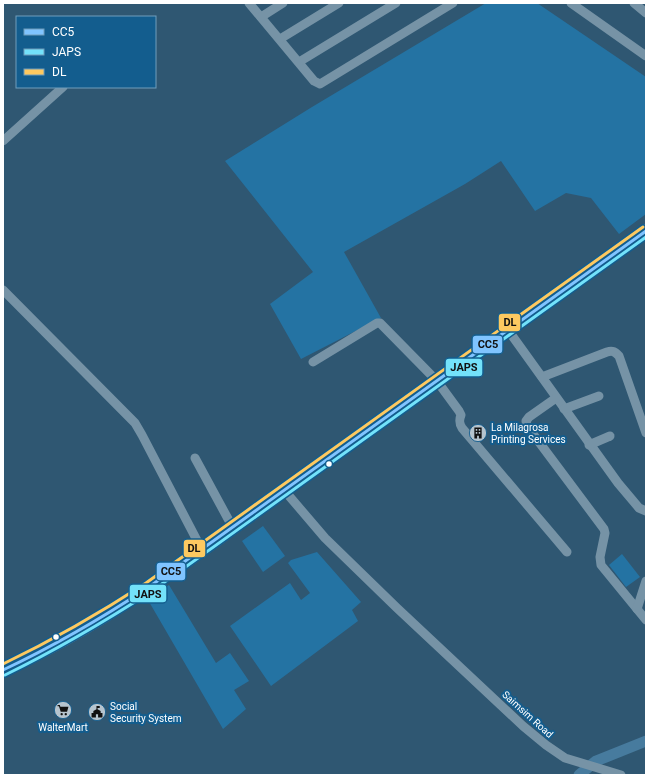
<svg xmlns="http://www.w3.org/2000/svg" width="649" height="778" viewBox="0 0 649 778" font-family="Roboto,sans-serif">
<style>
.green{fill:#2473a3}
.lines{fill:none;stroke-linecap:round;stroke-linejoin:round}
.river{stroke:#477b9e;stroke-width:11}
.minor{stroke:#7693a6;stroke-width:9}
.highway{stroke:#7993a5;stroke-width:14}
.bus-1-casing{stroke:#135d8e;stroke-width:6}
.bus-2-casing{stroke:#135d8e;stroke-width:6}
.bus-3-casing{stroke:#135d8e;stroke-width:6}
.bus-1{stroke:#80c4ff;stroke-width:3}
.bus-2{stroke:#73e2fa;stroke-width:3}
.bus-3{stroke:#fdc960;stroke-width:3}
.bus-dot{fill:#fff;stroke:#135d8e;stroke-width:1.5}
.labels{text-anchor:middle;stroke-width:4;stroke-linejoin:round;paint-order:stroke}
.poi-label{font-size:10px;fill:#fff;stroke:#135d8e;text-anchor:start}
.street-label{font-size:10px;fill:#fff;stroke:#135d8e}
.line-badge{stroke:#135d8e;stroke-width:1.5}
.pale-badge-label{font-size:11px;text-anchor:middle;font-weight:bold;fill:#111}
</style>
<rect width="100%" height="100%" fill="#2f5772"/>
<g class="green">
<polygon points="486,3 537,3 646,77 646,214 619,234 591,198 566,193 535,211 501,161 465,184 344,252 381,318 301,359 270,304 313,272 225,161 312,107"/>
<polygon points="263,526 285,556 263,572 242,541"/>
<polygon points="317,552 361,602 352,610 358,621 271,686 230,626 290,583 301,600 310,593 288,563 291,560"/>
<polygon points="622,554 640,577 626,587 609,565"/>
<polygon points="169,585 216,663 230,653 249,681 234,690 246,709 223,729 148,600"/>
</g>
<g class="lines">
<polyline class="river" points="579,775 596,761 646,741"/>
<g class="minor">
<polyline points="249,3 314,81 320,84 453,3"/>
<polyline points="571,3 646,56"/>
<polyline points="634,3 646,13"/>
<polyline points="261,17 283,3"/>
<polyline points="280,39 339,3"/>
<polyline points="299,62 396,3"/>
<polyline points="3,141 63,87"/>
<polyline points="3,290 135,423 142,435 202,550"/>
<polyline points="508,330 618,483 639,508 646,511"/>
<path d="M313,362l64,-39h3l57,58 22,30 2,4c-2,5 -2,8 1,13l105,124"/>
<path d="M542,377l65,-25c6,-2 8,0 12,4l27,77"/>
<polyline points="556,398 529,417 526,421 527,426 604,529 605,533 600,557 601,565 646,620"/>
<polyline points="564,409 599,396"/>
<polyline points="589,445 610,436"/>
<polyline points="195,458 233,528"/>
<polyline points="284,490 325,538 397,608 523,726 546,745 565,758 621,775"/>
<polyline points="637,609 646,581"/>
</g>
<path class="highway" d="M3,670c103,-46 192,-115 283,-181 120,-86 240,-172 360,-258"/>
<defs>
<path id="bus-1" d="M3,670c51,-24 99,-52 146,-83l497,-356"/>
<path id="bus-2" d="M5,675c51,-25 99,-53 147,-84l494,-354"/>
<path id="bus-3" d="M3,664c50,-24 97,-51 143,-81l497,-356"/>
</defs>
<use href="#bus-1" class="bus-1-casing"/>
<use href="#bus-2" class="bus-2-casing"/>
<use href="#bus-3" class="bus-3-casing"/>
<use href="#bus-1" class="bus-1"/>
<use href="#bus-2" class="bus-2"/>
<use href="#bus-3" class="bus-3"/>
</g>
<defs>
<symbol id="building-disc" viewBox="-11 -11 22 22"><circle r="9.5" fill="#b6c4ce" stroke="#135d8e"/><path d="M-4-6H4V6H1V3H-1V6H-4ZM-2.5-4.3h1.7v1.8h-1.7ZM.8-4.3h1.7v1.8H.8ZM-2.5-1h1.7V.8h-1.7ZM.8-1h1.7V.8H.8Z" fill="#111"/></symbol>
<symbol id="supermarket-disc" viewBox="-11 -11 22 22"><circle r="9.5" fill="#b6c4ce" stroke="#135d8e"/><path d="M-6-5.5h2.5l.6 2H6L4.5 2H-2.5L-4.4-4H-6ZM-1.5 3.2a1.3 1.3 0 1 0 .1 0ZM3 3.2a1.3 1.3 0 1 0 .1 0Z" fill="#111"/></symbol>
<symbol id="civic-disc" viewBox="-11 -11 22 22"><circle r="9.5" fill="#b6c4ce" stroke="#135d8e"/><path d="M-.6-6.5H3V-4.5H.6V-3L4-1V1h2V6H-6V1h2V-1L-.6-3ZM-1.2 2.5V6h2.4V2.5Z" fill="#111"/></symbol>
</defs>
<g fill-rule="evenodd">
<use href="#building-disc" x="468" y="423" width="20" height="20"/>
<use href="#supermarket-disc" x="53" y="700" width="20" height="20"/>
<use href="#civic-disc" x="87" y="702" width="20" height="20"/>
</g>
<g class="bus-dot">
<circle cx="329" cy="464" r="3.5"/>
<circle cx="56" cy="637" r="3.5"/>
</g>
<g class="labels">
<g class="poi-label">
<text x="491" y="431">La Milagrosa<tspan x="491" dy="12">Printing Services</tspan></text>
<text x="110" y="710">Social<tspan x="110" dy="12">Security System</tspan></text>
<text x="63" y="731" text-anchor="middle">WalterMart</text>
</g>
<g class="street-label">
<text transform="translate(528 714) rotate(42)" y="4">Saimsim Road</text>
</g>
</g>
<g class="line-badge">
<rect x="498" y="313" width="23" height="19" rx="4" fill="#fdc960"/>
<rect x="472" y="335" width="31" height="19" rx="4" fill="#80c4ff"/>
<rect x="445" y="358" width="38" height="19" rx="4" fill="#73e2fa"/>
<rect x="183" y="539" width="23" height="19" rx="4" fill="#fdc960"/>
<rect x="156" y="562" width="30" height="19" rx="4" fill="#80c4ff"/>
<rect x="129" y="584" width="38" height="19" rx="4" fill="#73e2fa"/>
</g>
<g class="pale-badge-label">
<text x="510" y="326">DL</text>
<text x="488" y="348">CC5</text>
<text x="464" y="371">JAPS</text>
<text x="194" y="552">DL</text>
<text x="171" y="575">CC5</text>
<text x="148" y="598">JAPS</text>
</g>
<rect width="649" height="778" fill="none" stroke="#ffffff" stroke-width="8"/>
<rect x="16" y="16" width="140" height="72" fill="#135d8e" stroke="#719ebb"/>
<rect x="24" y="29" width="20" height="6" fill="#80c4ff" stroke="#719ebb"/>
<text x="52" y="36" font-size="12" fill="#ffffff">CC5</text>
<rect x="24" y="49" width="20" height="6" fill="#73e2fa" stroke="#719ebb"/>
<text x="52" y="56" font-size="12" fill="#ffffff">JAPS</text>
<rect x="24" y="69" width="20" height="6" fill="#fdc960" stroke="#719ebb"/>
<text x="52" y="76" font-size="12" fill="#ffffff">DL</text>
</svg>
